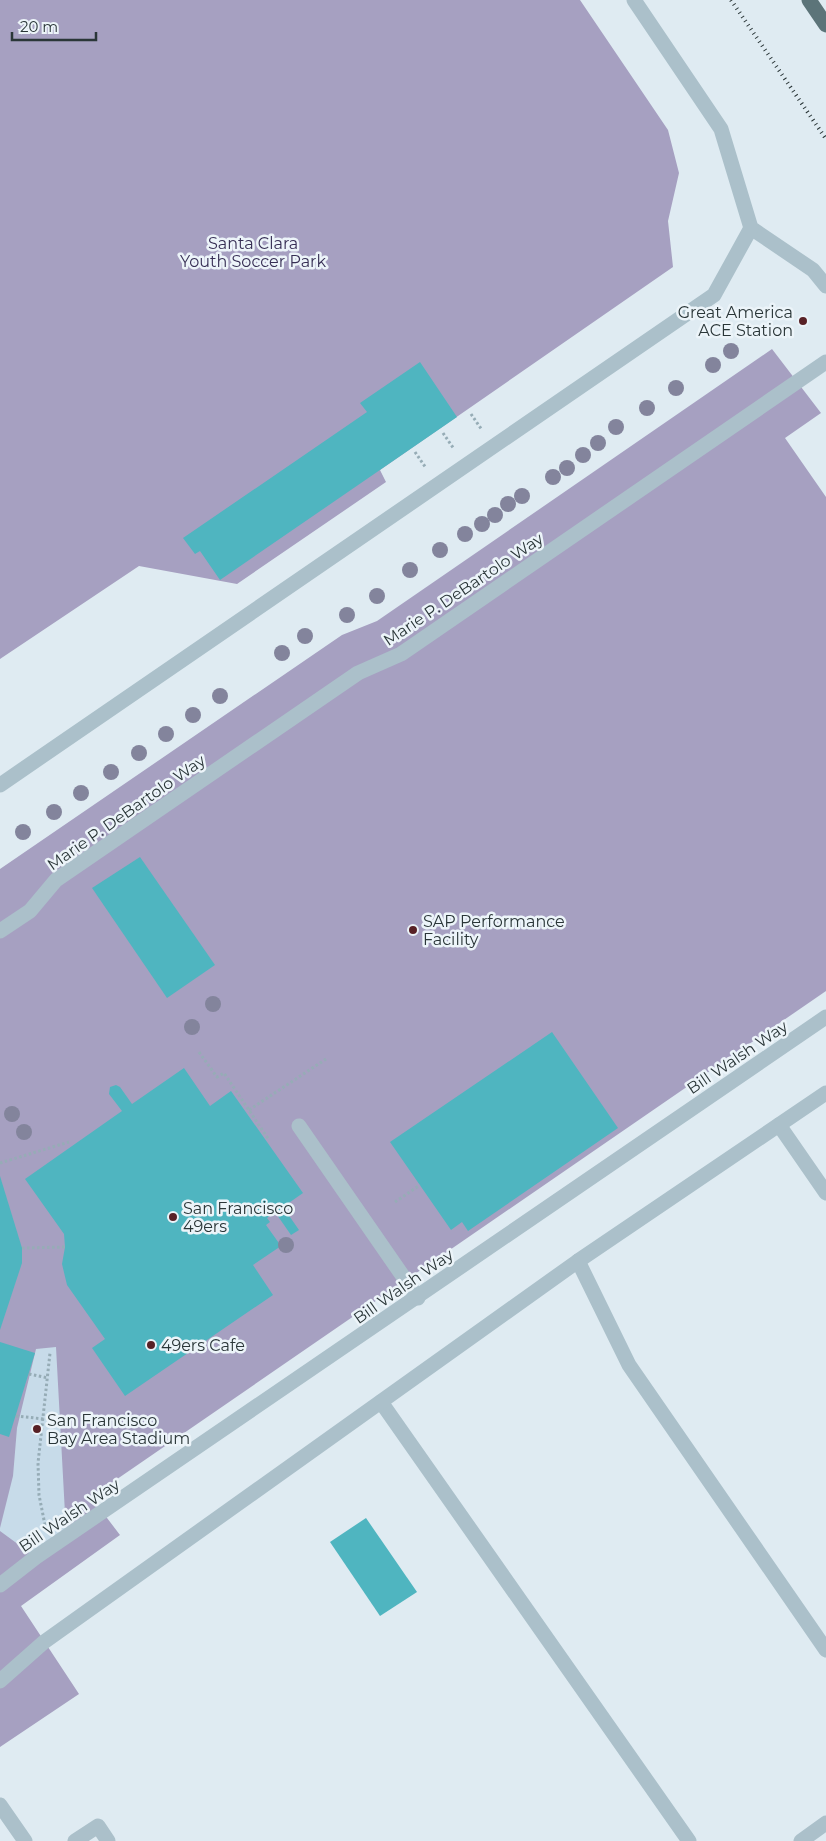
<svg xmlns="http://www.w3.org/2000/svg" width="826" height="1841" viewBox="0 0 826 1841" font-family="Montserrat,sans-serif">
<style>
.green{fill:#a6a0c1}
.plaza{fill:#c7dbe9}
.building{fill:#4fb5c0}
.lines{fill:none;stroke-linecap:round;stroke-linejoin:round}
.path{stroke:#96acb6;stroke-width:3;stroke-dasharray:2.5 2.5;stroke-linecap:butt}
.minor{stroke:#abc0ca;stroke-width:15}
.major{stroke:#5c7479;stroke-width:15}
.rail{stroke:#2a3638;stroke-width:4;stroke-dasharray:1 4;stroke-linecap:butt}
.tree{fill:#83849c}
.poi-dot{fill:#582126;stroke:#ecf4f9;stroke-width:2}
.labels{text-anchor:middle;stroke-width:5;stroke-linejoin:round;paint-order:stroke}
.park-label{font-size:16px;fill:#372f55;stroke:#ecf4f9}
.poi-label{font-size:16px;fill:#2a3638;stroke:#ecf4f9;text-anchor:start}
.street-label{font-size:16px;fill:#2a3638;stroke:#ecf4f9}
</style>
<rect width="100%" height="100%" fill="#dfebf2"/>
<g class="green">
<polygon points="0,0 580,0 668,130 679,173 668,221 673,267 380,470 386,482 237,584 139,566 0,659"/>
<polygon points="772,349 821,413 785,438 826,497 826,991 91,1497 120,1535 21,1606 79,1694 0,1747 0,869 342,635 377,621"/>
</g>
<polygon class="plaza" points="56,1347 66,1532 30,1553 0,1531 0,1528 13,1476 17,1428 36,1349"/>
<g class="building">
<polygon points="420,362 457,417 220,580 200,551 195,554 183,538 367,412 360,403"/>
<polygon points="140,857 215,965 167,998 92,888"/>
<polygon points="552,1032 618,1128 468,1231 462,1222 451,1230 390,1142"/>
<polygon points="184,1068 210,1106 231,1091 303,1193 283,1207 299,1230 291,1235 275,1212 267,1218 270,1222 266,1225 281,1246 253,1265 273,1295 125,1396 92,1348 105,1339 67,1285 62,1264 65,1247 64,1234 25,1179 122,1111 109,1094 110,1087 116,1085 120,1087 132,1104"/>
<polygon points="0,1176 22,1248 22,1263 0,1330"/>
<polygon points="0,1342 35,1353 9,1437 0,1434"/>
<polygon points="366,1518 417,1592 380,1616 330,1542"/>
</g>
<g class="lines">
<g class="path">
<polyline points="471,414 482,430"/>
<polyline points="443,433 454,449"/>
<polyline points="415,452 426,468"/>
<polyline points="199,1052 217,1077 224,1073 269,1140"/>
<polyline points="249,1110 326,1059"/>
<polyline points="0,1163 69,1142"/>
<polyline points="395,1202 420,1185"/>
<polyline points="22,1248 65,1247"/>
<polyline points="29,1374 48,1378"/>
<polyline points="16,1416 44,1419"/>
<polyline points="45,1525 39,1495 38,1463 50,1353"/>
</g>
<g class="minor">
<polyline points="634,0 721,129 751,228 813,270 826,286"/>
<polyline points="0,785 714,295 751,228"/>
<polyline points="0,931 30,911 56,880 358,673 401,654 826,362"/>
<polyline points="779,1125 826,1193"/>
<polyline points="299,1126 418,1298"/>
<polyline points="578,1261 629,1365 826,1650"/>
<polyline points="381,1402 689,1841"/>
<polyline points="0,1585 36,1557 826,1017"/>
<polyline points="0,1681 44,1642 578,1261 826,1093"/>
<polyline points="0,1805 25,1841"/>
<polyline points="75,1841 98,1826 108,1841"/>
<polyline points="801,1841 826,1823"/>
</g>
<polyline class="major" points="809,0 826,25"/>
<polyline class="rail" points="731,0 826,139"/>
</g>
<g class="tree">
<circle cx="731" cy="351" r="8"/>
<circle cx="713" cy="365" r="8"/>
<circle cx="676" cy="388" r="8"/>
<circle cx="647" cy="408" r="8"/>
<circle cx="616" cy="427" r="8"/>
<circle cx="598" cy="443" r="8"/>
<circle cx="583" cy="455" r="8"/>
<circle cx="567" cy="468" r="8"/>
<circle cx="553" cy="477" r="8"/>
<circle cx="522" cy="496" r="8"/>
<circle cx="508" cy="504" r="8"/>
<circle cx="495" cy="515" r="8"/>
<circle cx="482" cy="524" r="8"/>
<circle cx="465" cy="534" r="8"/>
<circle cx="440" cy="550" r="8"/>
<circle cx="410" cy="570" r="8"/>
<circle cx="377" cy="596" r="8"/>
<circle cx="347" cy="615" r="8"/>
<circle cx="305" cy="636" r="8"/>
<circle cx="282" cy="653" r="8"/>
<circle cx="220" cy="696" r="8"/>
<circle cx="193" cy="715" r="8"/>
<circle cx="166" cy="734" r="8"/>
<circle cx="139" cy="753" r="8"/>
<circle cx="111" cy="772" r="8"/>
<circle cx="81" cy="793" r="8"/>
<circle cx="54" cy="812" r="8"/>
<circle cx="23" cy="832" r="8"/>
<circle cx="213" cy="1004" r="8"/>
<circle cx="192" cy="1027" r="8"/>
<circle cx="12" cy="1114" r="8"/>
<circle cx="24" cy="1132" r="8"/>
<circle cx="286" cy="1245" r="8"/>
</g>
<g class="poi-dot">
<circle cx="803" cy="321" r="5"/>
<circle cx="413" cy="930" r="5"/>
<circle cx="173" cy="1217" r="5"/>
<circle cx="151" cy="1345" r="5"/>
<circle cx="37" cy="1429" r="5"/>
</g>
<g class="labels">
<g class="park-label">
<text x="253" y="249">Santa Clara<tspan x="253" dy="18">Youth Soccer Park</tspan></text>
</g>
<g class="poi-label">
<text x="793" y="318" text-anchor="end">Great America<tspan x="793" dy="18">ACE Station</tspan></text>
<text x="423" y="927">SAP Performance<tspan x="423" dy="18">Facility</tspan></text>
<text x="183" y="1214">San Francisco<tspan x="183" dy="18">49ers</tspan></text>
<text x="161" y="1351">49ers Cafe</text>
<text x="47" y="1426">San Francisco<tspan x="47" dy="18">Bay Area Stadium</tspan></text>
</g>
<g class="street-label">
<text transform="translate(463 589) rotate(-34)" y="6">Marie P. DeBartolo Way</text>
<text transform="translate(126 812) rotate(-35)" y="6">Marie P. DeBartolo Way</text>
<text transform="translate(737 1057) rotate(-34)" y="6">Bill Walsh Way</text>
<text transform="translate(403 1286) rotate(-35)" y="6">Bill Walsh Way</text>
<text transform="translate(69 1515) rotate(-34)" y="6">Bill Walsh Way</text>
</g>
</g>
<path d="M12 32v8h84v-8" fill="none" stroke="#2a3638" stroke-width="2.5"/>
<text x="20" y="32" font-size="15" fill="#2a3638" stroke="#ecf4f9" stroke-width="4" paint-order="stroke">20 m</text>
</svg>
